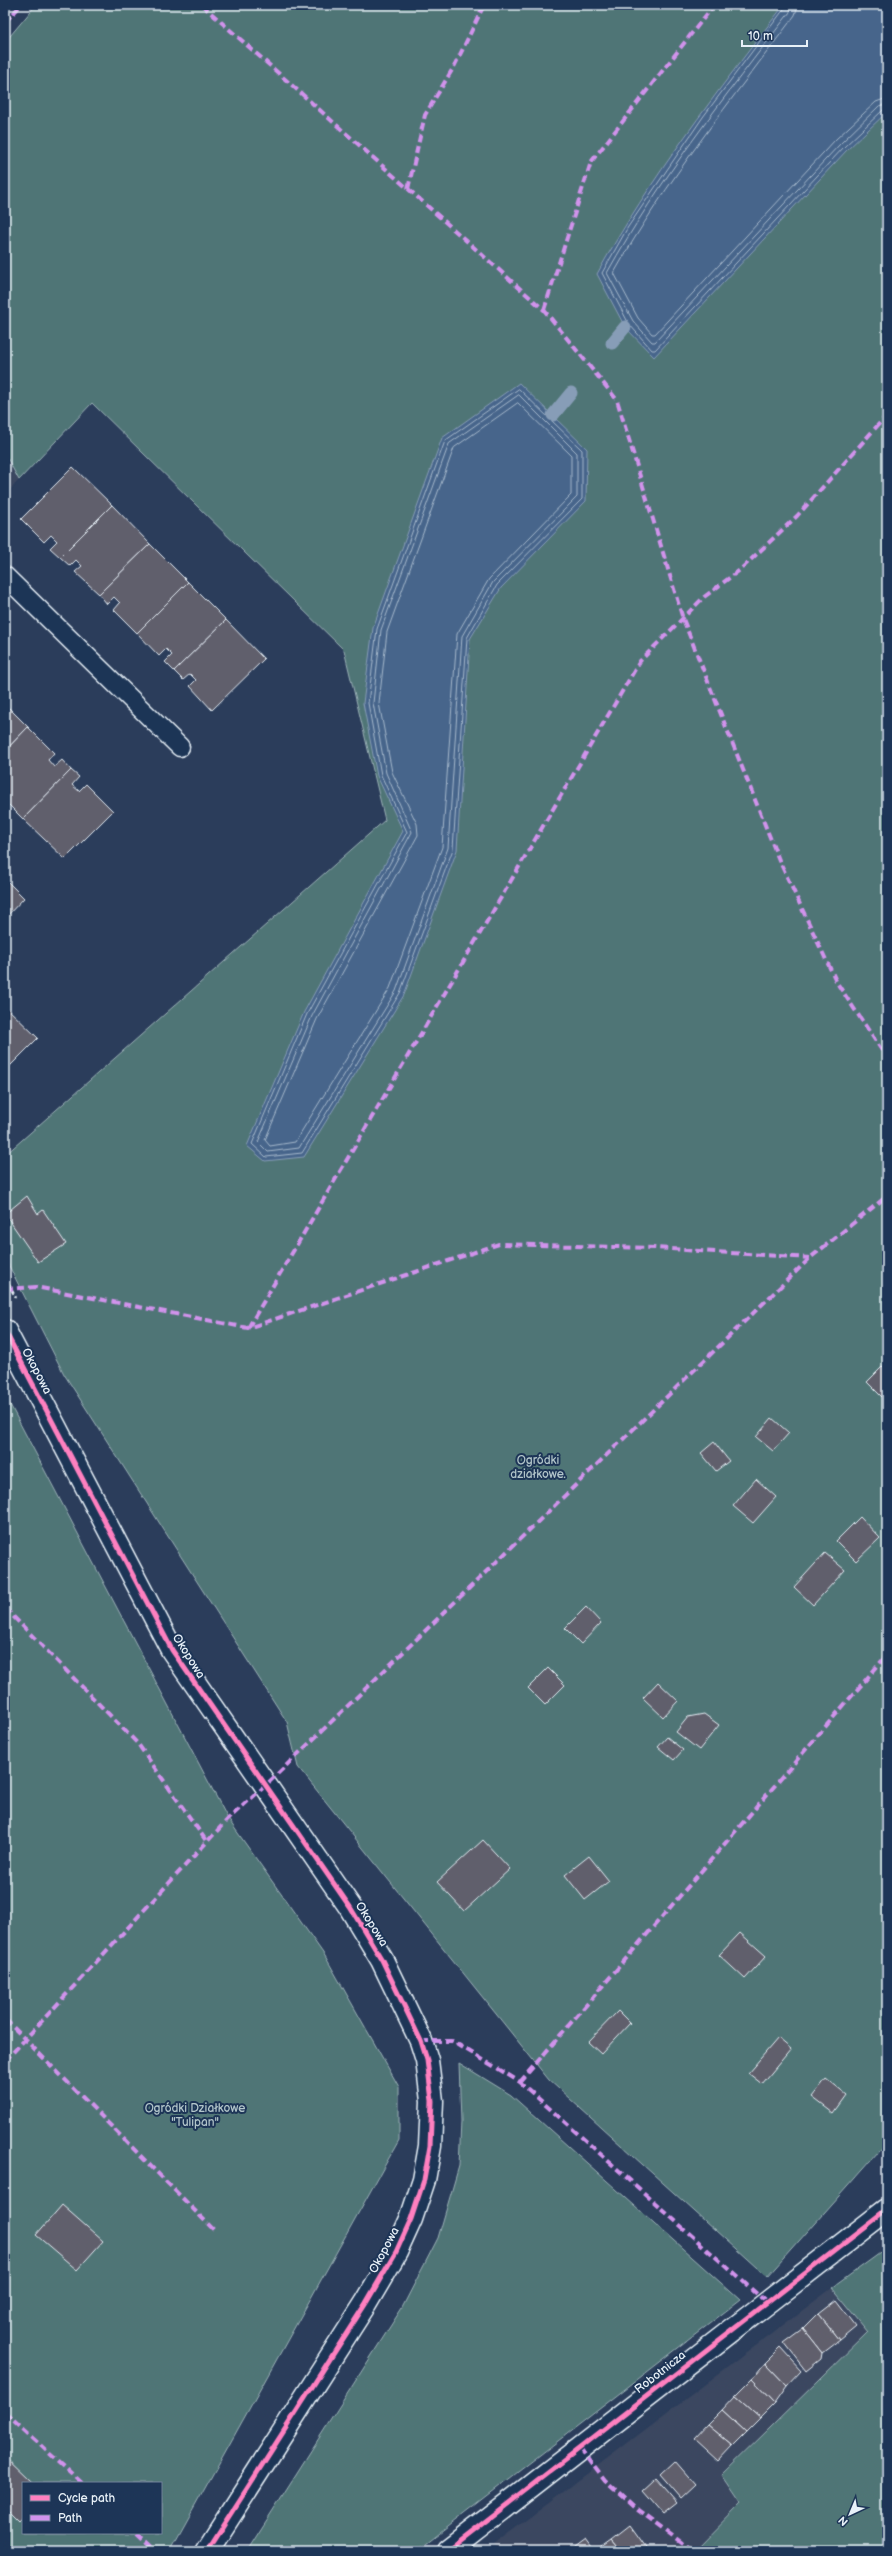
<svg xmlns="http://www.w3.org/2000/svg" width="892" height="2556" viewBox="0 0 892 2556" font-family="'Balsamiq Sans',sans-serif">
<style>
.built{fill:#3b4760}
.green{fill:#4f7476;stroke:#9cb2b7;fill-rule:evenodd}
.water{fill:#46658b;stroke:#879db7}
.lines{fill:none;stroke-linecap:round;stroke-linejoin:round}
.shore{stroke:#a7b9cc;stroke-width:1}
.stream{stroke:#879db7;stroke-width:13}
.building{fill:#615e6c;stroke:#e8f1f8}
.service-casing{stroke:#e8f1f8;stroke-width:21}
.minor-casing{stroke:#e8f1f8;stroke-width:25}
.path{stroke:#e8f1f8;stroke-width:2.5;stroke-dasharray:4 3;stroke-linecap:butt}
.service{stroke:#1d3557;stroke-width:18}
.minor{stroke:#1d3557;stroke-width:22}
.quiet{stroke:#d193ec;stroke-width:4;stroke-dasharray:8 4;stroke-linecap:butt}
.cycleway-casing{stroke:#1d3557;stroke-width:8}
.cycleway{stroke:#ff80c0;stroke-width:5}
.labels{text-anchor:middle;stroke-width:4;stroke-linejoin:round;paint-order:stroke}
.street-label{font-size:12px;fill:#e8f1f8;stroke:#1d3557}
.park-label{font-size:12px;fill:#b2c5ca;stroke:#1d3557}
</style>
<rect width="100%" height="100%" fill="#2b3d5b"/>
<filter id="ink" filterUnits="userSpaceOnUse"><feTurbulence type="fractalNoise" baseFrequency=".025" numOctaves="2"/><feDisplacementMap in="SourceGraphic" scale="8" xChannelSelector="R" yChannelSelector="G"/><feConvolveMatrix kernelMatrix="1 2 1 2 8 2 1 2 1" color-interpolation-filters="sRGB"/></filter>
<g filter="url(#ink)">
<g class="built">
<polygon points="5,454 19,480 5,495"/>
<polygon points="832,2288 869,2332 722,2475 741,2503 694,2551 500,2551 493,2545"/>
</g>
<g class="green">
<polygon points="36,5 887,5 887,2142 767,2277 549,2080 298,1767 287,1722 64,1374 5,1258 5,1155 385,820 344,650 92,403 19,480 5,454 5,42"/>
<path d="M5,1395l223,424 97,137 74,131v53l-229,411h-165zM23,2483h138v50h-138z"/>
<polygon points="459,2063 511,2095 740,2300 416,2551 247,2551 402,2308 438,2238 459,2166 461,2121"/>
<polygon points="887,2248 887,2551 694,2551 741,2503 722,2475 868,2332 832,2288"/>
</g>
<g class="water">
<path d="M784,5h103v107l-40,38 -193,207 -29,-30 -28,-53c53,-96 120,-182 187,-269z"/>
<polygon points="519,383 587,449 586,501 501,588 470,639 457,850 404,995 304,1157 265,1161 247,1146 304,1012 403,831 377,776 363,703 373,628 442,438"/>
</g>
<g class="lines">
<g class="shore">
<polyline points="787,5 703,117 628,227 602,273 629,324 652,350 655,350 844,147 883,110 887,109"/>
<path d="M792,5l-2,7c-65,84 -131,168 -183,261l26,48 19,21h3l185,-198 39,-38 8,-2"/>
<path d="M798,5l-3,10c-63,84 -129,166 -181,258l24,45 14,16h3l181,-195 40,-37 11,-4"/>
<polygon points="519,389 582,450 582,499 497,585 467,638 453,849 400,993 302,1153 266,1157 252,1144 307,1014 407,832 381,775 368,703 377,629 445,441"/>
<polygon points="519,395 577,453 577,497 493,582 462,636 448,848 396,991 299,1148 268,1152 258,1142 312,1016 412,832 386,773 373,703 381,630 449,444"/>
<polygon points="518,403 571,455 571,495 489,579 457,634 442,847 390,988 295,1142 270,1146 265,1140 317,1019 418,835 417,824 392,772 379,703 387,632 454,448"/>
</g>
<g class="stream">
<polyline points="612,343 625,327"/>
<polyline points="553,415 571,393"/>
</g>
</g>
<g class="building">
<polygon points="73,467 112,505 60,557 50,548 57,541 51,535 44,542 21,519"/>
<polygon points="112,505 150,544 99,594 75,572 82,566 76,560 70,566 60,557"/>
<polygon points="150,544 188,582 137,633 114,610 120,603 114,597 107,604 99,594"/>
<polygon points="188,582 226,620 174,671 165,662 172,655 166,649 159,656 137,633"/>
<polygon points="226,620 264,659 212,710 190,686 196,680 190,674 183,680 174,671"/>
<polygon points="5,704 28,727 5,751"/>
<polygon points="28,727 54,753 48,760 54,767 62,760 71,770 23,819 5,801 5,751"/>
<polygon points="71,770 79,777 72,785 79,791 86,784 113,811 65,859 23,819"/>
<polygon points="5,879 24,898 5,918"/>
<polygon points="5,1006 38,1038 5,1071"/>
<polygon points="27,1196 38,1214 43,1210 66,1244 38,1262 5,1214"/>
<polygon points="886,1363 887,1395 883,1398 867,1382"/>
<polygon points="772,1418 789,1433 773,1451 756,1437"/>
<polygon points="714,1442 729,1461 716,1471 701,1453"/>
<polygon points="756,1479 776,1497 753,1523 733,1506"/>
<polygon points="860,1517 880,1538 856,1561 836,1541"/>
<polygon points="825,1553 845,1570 813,1605 794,1587"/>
<polygon points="586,1607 601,1623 581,1644 565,1628"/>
<polygon points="548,1668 565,1685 545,1705 528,1688"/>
<polygon points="658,1682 678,1701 663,1717 643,1698"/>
<polygon points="704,1714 719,1725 699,1750 676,1732 688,1717"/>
<polygon points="667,1737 683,1750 674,1760 658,1747"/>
<polygon points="483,1840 510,1869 464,1911 437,1882"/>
<polygon points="589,1856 609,1881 585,1900 565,1875"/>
<polygon points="740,1933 766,1956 745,1979 719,1955"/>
<polygon points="618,2011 630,2023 601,2054 588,2042"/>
<polygon points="778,2038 791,2049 762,2084 748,2073"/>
<polygon points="826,2079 846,2095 833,2113 812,2097"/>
<polygon points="62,2205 103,2241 77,2270 36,2235"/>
<polygon points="836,2300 856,2326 839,2340 818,2314"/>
<polygon points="818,2314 839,2340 822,2353 803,2329"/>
<polygon points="803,2329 822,2353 821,2359 806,2371 784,2343"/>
<polygon points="780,2348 801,2371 787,2386 765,2363"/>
<polygon points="765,2363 787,2386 775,2403 752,2379"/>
<polygon points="752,2379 775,2403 760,2418 735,2396"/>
<polygon points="735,2396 760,2418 746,2432 722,2410"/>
<polygon points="722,2410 746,2432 732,2446 707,2425"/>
<polygon points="707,2425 732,2446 718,2461 694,2439"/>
<polygon points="5,2456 33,2483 23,2483 23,2517 18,2522 5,2509"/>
<polygon points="675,2461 695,2484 680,2498 660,2475"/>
<polygon points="656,2479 677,2503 663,2514 643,2491"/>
<polygon points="630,2525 648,2550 647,2551 622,2551 612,2539"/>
<polygon points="587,2539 596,2551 573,2551 572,2550"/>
<polygon points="612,2539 622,2551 599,2551 598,2549"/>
</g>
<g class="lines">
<defs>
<polyline id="service" points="5,576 180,747"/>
<g id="minor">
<polyline points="5,1331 172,1650 350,1907 382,1960 421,2041 427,2060 432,2101 430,2146 424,2180 411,2219 396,2252 366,2303 207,2551"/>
<polyline points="447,2551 887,2210"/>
</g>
</defs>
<use href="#service" class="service-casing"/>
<use href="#minor" class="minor-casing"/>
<polyline class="path" points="5,1278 16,1298"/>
<use href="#service" class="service"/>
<use href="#minor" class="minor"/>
<g class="quiet">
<polyline points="202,5 544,310 617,400 683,619 779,860 837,983 887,1058"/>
<polyline points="5,22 21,5"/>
<polyline points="408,189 425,115 455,65 484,5"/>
<polyline points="544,310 591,162 714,5"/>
<polyline points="5,1289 36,1287 248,1328 499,1244 654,1248 810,1258"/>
<polyline points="248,1328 640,661 704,597 740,570 797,516 887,415"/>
<polyline points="5,1608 138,1744 207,1842"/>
<polyline points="5,2019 216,2232"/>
<polyline points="421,2041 452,2041 520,2082 766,2302"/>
<polyline points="5,2061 228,1819 265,1786 810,1258 887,1196"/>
<polyline points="520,2082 887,1655"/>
<polyline points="5,2413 82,2483"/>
<polyline points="580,2448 605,2481 638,2511 692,2551"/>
<polyline points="137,2533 156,2551"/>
</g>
<defs>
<g id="cycleway">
<polyline points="5,1331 172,1650 350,1907 382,1960 421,2041 427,2060 432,2101 430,2146 424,2180 411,2219 396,2252 366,2303 207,2551"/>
<polyline points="447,2551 887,2210"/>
</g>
</defs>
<use href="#cycleway" class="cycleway-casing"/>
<use href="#cycleway" class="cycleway"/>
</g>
</g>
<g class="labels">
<g class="street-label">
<text transform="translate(37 1371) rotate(62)" y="4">Okopowa</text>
<text transform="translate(189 1656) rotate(58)" y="4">Okopowa</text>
<text transform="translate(372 1924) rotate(58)" y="4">Okopowa</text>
<text transform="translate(384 2250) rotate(-62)" y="4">Okopowa</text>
<text transform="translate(660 2372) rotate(-38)" y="4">Robotnicza</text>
</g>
<g class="park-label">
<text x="538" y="1464">Ogródki<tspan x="538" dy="14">działkowe.</tspan></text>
<text x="195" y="2112">Ogródki Działkowe<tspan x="195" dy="14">"Tulipan"</tspan></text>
</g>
</g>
<rect width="892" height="2556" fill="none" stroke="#1d3557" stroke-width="20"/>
<rect x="10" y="10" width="872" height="2536" fill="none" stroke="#e8f1f8" stroke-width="1.5" filter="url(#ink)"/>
<rect x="22" y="2482" width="140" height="52" fill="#1d3557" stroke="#6e8097"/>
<rect x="30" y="2495" width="20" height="6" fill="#ff80c0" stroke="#6e8097"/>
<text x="58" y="2502" font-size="12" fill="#e8f1f8">Cycle path</text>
<rect x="30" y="2515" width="20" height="6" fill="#d193ec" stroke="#6e8097"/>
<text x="58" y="2522" font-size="12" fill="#e8f1f8">Path</text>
<g transform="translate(850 2514) rotate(224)" stroke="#1d3557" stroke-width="3" paint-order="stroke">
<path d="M0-3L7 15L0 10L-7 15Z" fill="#e8f1f8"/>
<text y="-6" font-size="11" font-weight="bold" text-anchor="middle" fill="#e8f1f8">N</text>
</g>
<path d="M742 40v6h65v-6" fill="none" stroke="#e8f1f8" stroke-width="2"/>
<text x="748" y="40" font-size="12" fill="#e8f1f8" stroke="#1d3557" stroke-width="3" paint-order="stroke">10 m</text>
</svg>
